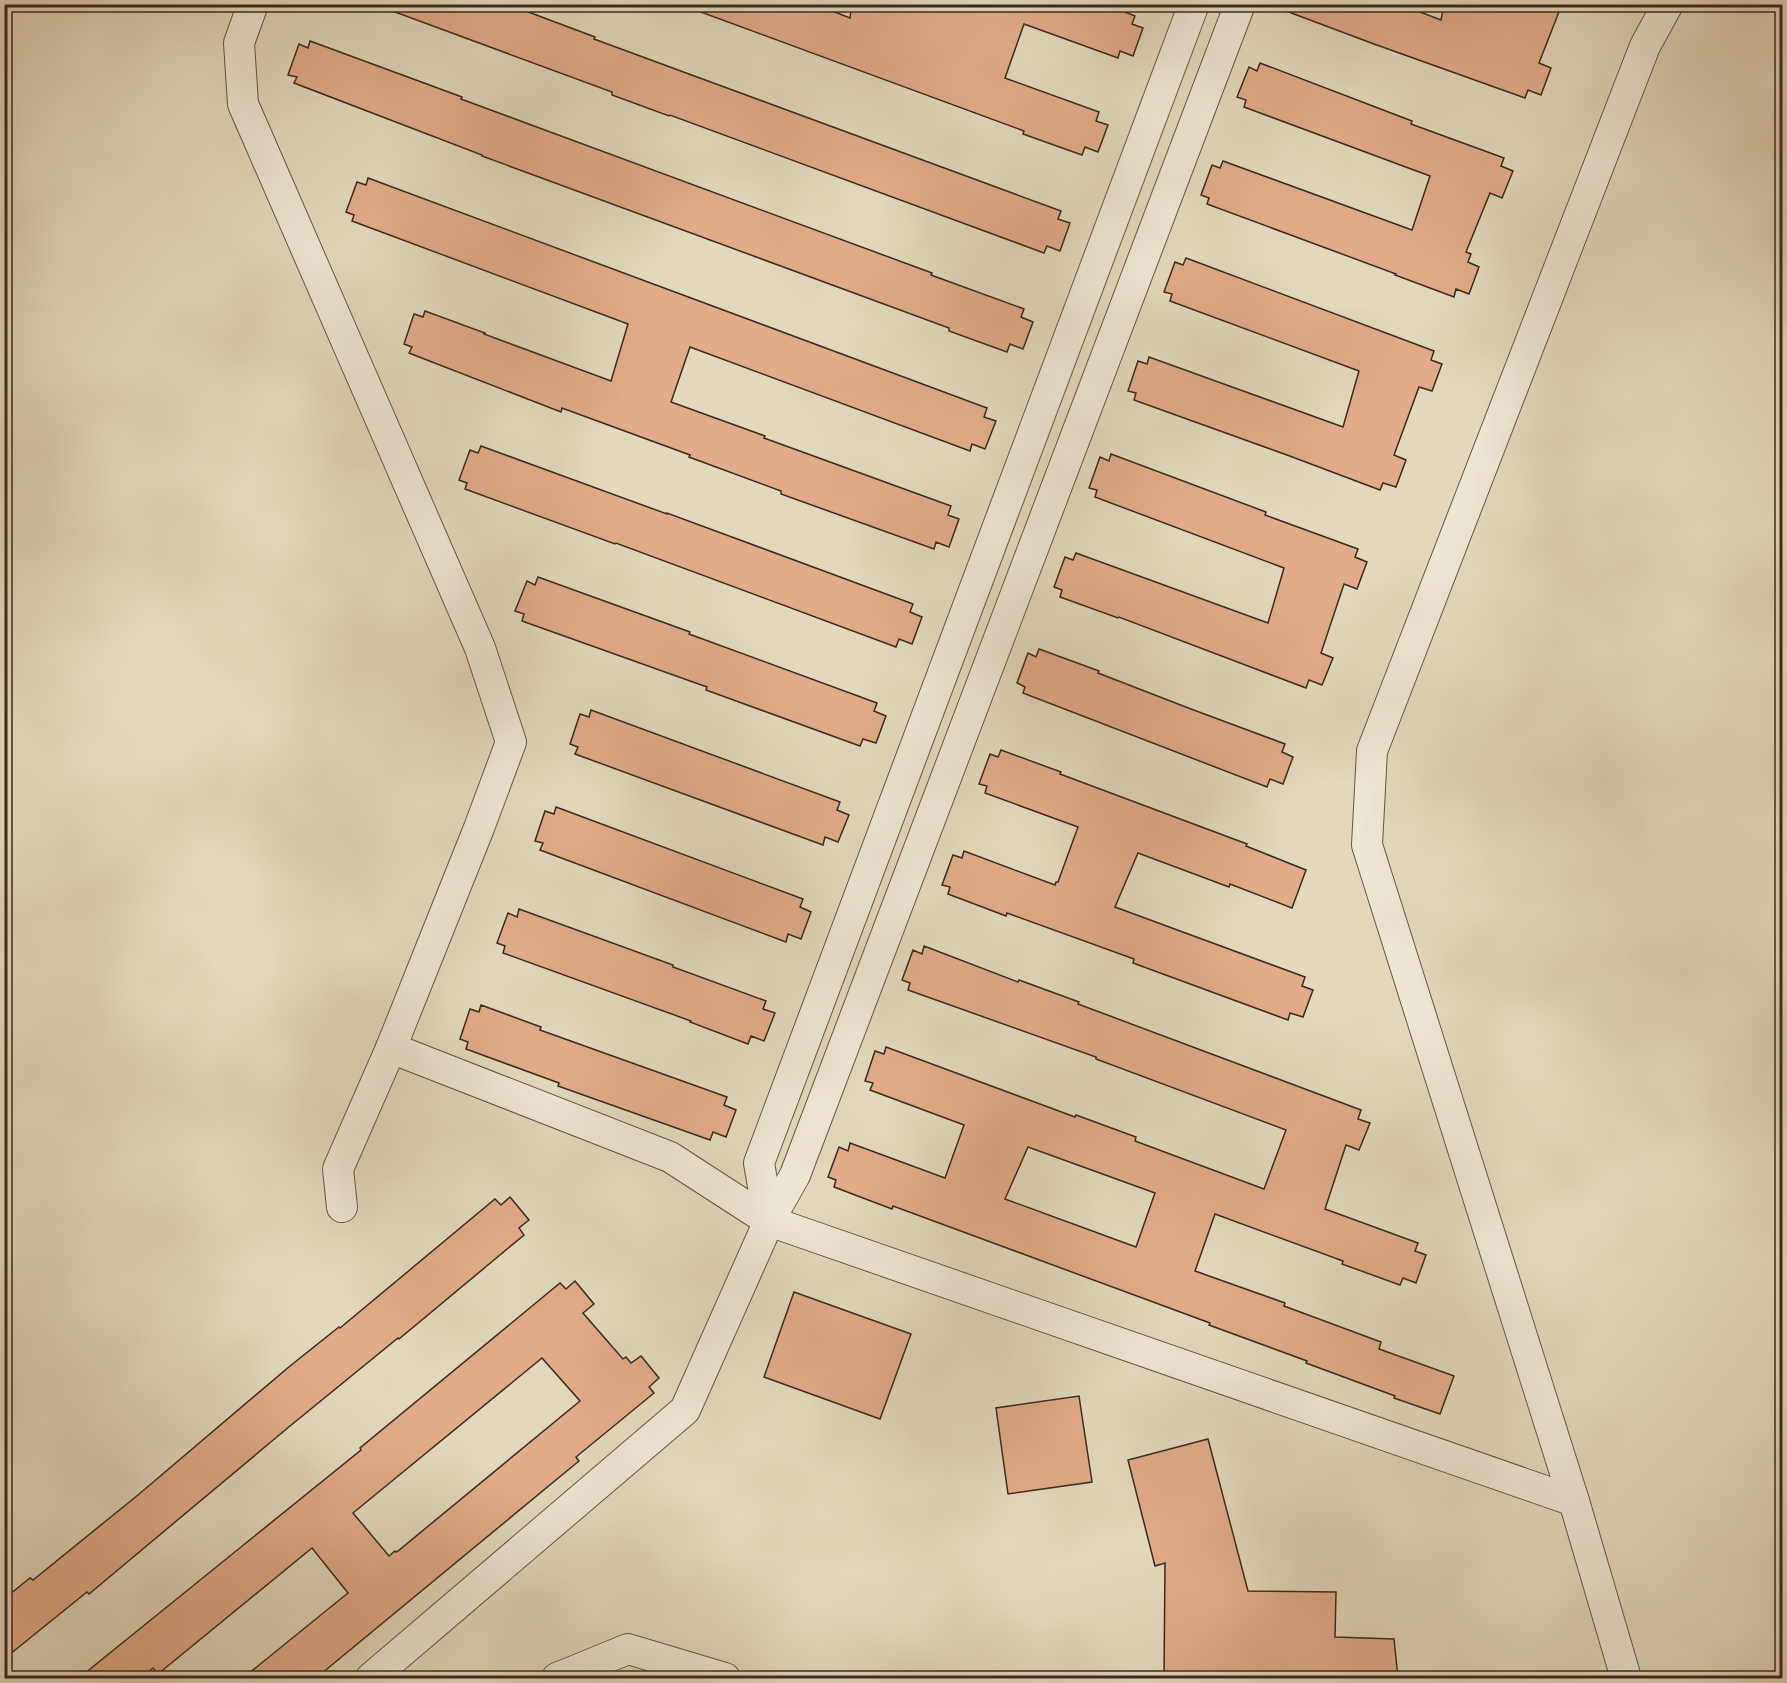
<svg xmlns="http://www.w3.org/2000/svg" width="1787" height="1683" viewBox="0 0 1787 1683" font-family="Alegreya,serif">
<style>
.building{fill:#e2ab89;stroke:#3a2a1f;stroke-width:1.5;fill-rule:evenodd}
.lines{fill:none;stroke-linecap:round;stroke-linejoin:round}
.street-casing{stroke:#645646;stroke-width:32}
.street{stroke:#ede6d3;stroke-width:30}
</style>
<rect width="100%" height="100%" fill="#e3d8bc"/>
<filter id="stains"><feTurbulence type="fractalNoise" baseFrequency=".00333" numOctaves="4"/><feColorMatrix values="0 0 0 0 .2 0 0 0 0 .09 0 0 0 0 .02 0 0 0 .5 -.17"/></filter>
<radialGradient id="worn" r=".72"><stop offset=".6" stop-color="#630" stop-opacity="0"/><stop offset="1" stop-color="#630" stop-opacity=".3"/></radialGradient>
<g class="building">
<polygon points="384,4 507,4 595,37 594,39 1061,211 1058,219 1070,223 1060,251 1047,246 1044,253 670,115 669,116 612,95 612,92 384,8"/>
<polygon points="691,4 814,4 850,18 852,4 1105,4 1135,16 1132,24 1143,28 1133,56 1120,51 1118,58 1024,24 1005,78 1099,112 1096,121 1108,125 1098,152 1085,147 1082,155 1023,134 1024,131 690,8"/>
<polygon points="1279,4 1399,4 1441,20 1444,4 1562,4 1539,63 1551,68 1541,95 1528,90 1525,98 1374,44 1278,8"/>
<polygon points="310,41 462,97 461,99 932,273 931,275 1024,309 1021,317 1033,322 1023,349 1010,344 1007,352 949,331 949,328 482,156 482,155 294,83 297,77 288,75 299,44 308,48"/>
<polygon points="1260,63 1412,121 1411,124 1504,158 1501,166 1513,171 1502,198 1490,193 1466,252 1471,254 1468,262 1479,267 1469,294 1456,289 1454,297 1395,275 1396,274 1207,204 1209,198 1201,195 1212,165 1220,168 1223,161 1412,230 1430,176 1244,107 1246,100 1237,97 1249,67 1257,71"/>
<polygon points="368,178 987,408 984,417 996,421 985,449 972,444 970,451 690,347 671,402 765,436 764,438 951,506 948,515 959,519 949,547 936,542 934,549 781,494 781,491 689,457 690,455 562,408 561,412 409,353 412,347 404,344 414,314 423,317 425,311 485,333 484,334 611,381 628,324 352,221 354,215 346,212 357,182 366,185"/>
<polygon points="1186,258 1434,351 1431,360 1442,364 1432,391 1419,387 1394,455 1406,460 1396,487 1383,483 1380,490 1287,455 1134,400 1136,393 1128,391 1138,361 1147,364 1149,357 1343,427 1359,371 1170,301 1172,294 1164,292 1175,262 1183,265"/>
<polygon points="481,446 667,514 667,513 913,604 910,612 922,617 912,644 899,639 896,647 616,543 615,544 465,489 467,483 459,480 470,450 478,453"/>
<polygon points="1111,454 1266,512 1265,515 1358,549 1355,557 1367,562 1357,589 1344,584 1321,653 1333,658 1322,685 1309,680 1306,688 1119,617 1118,618 1060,597 1062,590 1054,587 1065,557 1073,560 1076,553 1268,623 1284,568 1095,497 1097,490 1089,488 1100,457 1109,461"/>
<polygon points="538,577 690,632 689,634 877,703 874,711 886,716 876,743 863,739 860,746 706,690 707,687 522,621 524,614 515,611 527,581 535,585"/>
<polygon points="1039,649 1099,671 1098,673 1191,709 1285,744 1282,752 1293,757 1283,784 1270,779 1267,787 1023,693 1025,687 1017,683 1028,653 1036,657"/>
<polygon points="591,710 840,802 837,810 849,815 838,842 825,837 823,845 575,754 578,747 570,744 580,714 589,717"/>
<polygon points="1001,750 1061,772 1060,774 1247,844 1246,846 1306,870 1292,908 1230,884 1229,887 1138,853 1115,907 1305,977 1302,986 1313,990 1303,1017 1290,1013 1288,1020 1133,963 1134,959 1007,913 1006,916 948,894 950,887 942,885 953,855 962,858 964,851 1055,885 1056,882 1058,882 1078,827 985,793 987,786 979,784 990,754 998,757"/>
<polygon points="556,807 803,899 800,907 811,912 801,939 788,934 786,942 540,850 543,843 535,841 545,811 554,814"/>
<polygon points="519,909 673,965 673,967 766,1001 763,1009 775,1013 764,1041 751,1036 748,1044 690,1022 691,1021 503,953 505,946 497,943 508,913 517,917"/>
<path d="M924,946l94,36 1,-2 60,22 -1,2 283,106 -3,9 12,4 -11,27 -13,-5 -21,64 93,34 -3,8 11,4 -10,28 -13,-5 -3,7 -58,-21 1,-3 -128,-47 -20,57 90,32 -1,3 97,36 -2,7 75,27 -14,38 -46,-16 1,-2 -89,-33 1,-2 -98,-36 1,-2 -317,-117 -1,3 -58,-22 2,-7 -8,-3 11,-30 9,4 2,-8 95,35 19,-53 -94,-35 3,-7 -8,-2 10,-30 9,3 2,-7 189,70 1,-2 60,22 -1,4 129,48 22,-59 -190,-71v-2l-188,-67 2,-7 -8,-3 11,-30 9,4zM1028,1147l127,46 -19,54 -131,-48z"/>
<polygon points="481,1005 541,1027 540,1030 727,1097 724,1105 736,1110 726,1137 713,1132 710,1140 558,1086 559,1083 466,1049 468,1042 460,1039 470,1009 479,1012"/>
<polygon points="510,1197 529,1220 519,1228 524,1235 399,1339 398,1338 290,1426 89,1594 87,1592 4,1659 4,1599 30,1578 33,1580 138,1495 290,1366 339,1327 340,1328 495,1199 501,1205"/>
<path d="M575,1281l19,23 -11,9 40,46 3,-2 5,6 10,-7 18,22 -10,9 5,6 -78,64 3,4 -263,217h-73l105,-85 -36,-45 -154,126 -5,-6 -12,10h-62l282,-228 -1,-2 200,-165 6,6zM542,1358l38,43 -182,150 -2,1 -1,-1 -6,5 -36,-43z"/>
<polygon points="794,1292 911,1334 880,1419 764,1377"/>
<polygon points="1079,1396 1092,1482 1008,1494 996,1408"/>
<polygon points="1208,1439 1248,1591 1336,1592 1335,1637 1394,1639 1398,1678 1164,1678 1165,1563 1155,1566 1128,1460"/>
</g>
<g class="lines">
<defs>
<g id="street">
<polyline points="253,4 239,43 243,104 480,648 511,742 479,828 391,1048 670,1157 769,1221 1574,1501 1626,1678"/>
<polyline points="342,1207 338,1169 391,1048"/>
<polyline points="769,1221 759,1163 1194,4"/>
<polyline points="1574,1501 1367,845 1372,751 1645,46 1668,4"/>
<polyline points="371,1678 685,1410 769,1221 795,1175 1240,4"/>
<polyline points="557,1678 628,1649 725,1678"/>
</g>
</defs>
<use href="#street" class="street-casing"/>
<use href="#street" class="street"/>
</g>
<rect width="1787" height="1683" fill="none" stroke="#e3d8bc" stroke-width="24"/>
<rect x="6" y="6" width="1775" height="1671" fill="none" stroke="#3a2a1f" stroke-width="3"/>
<rect x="12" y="12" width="1763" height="1659" fill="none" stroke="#3a2a1f" stroke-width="1.5"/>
<rect width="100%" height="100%" filter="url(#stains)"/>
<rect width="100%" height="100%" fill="url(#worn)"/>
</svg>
